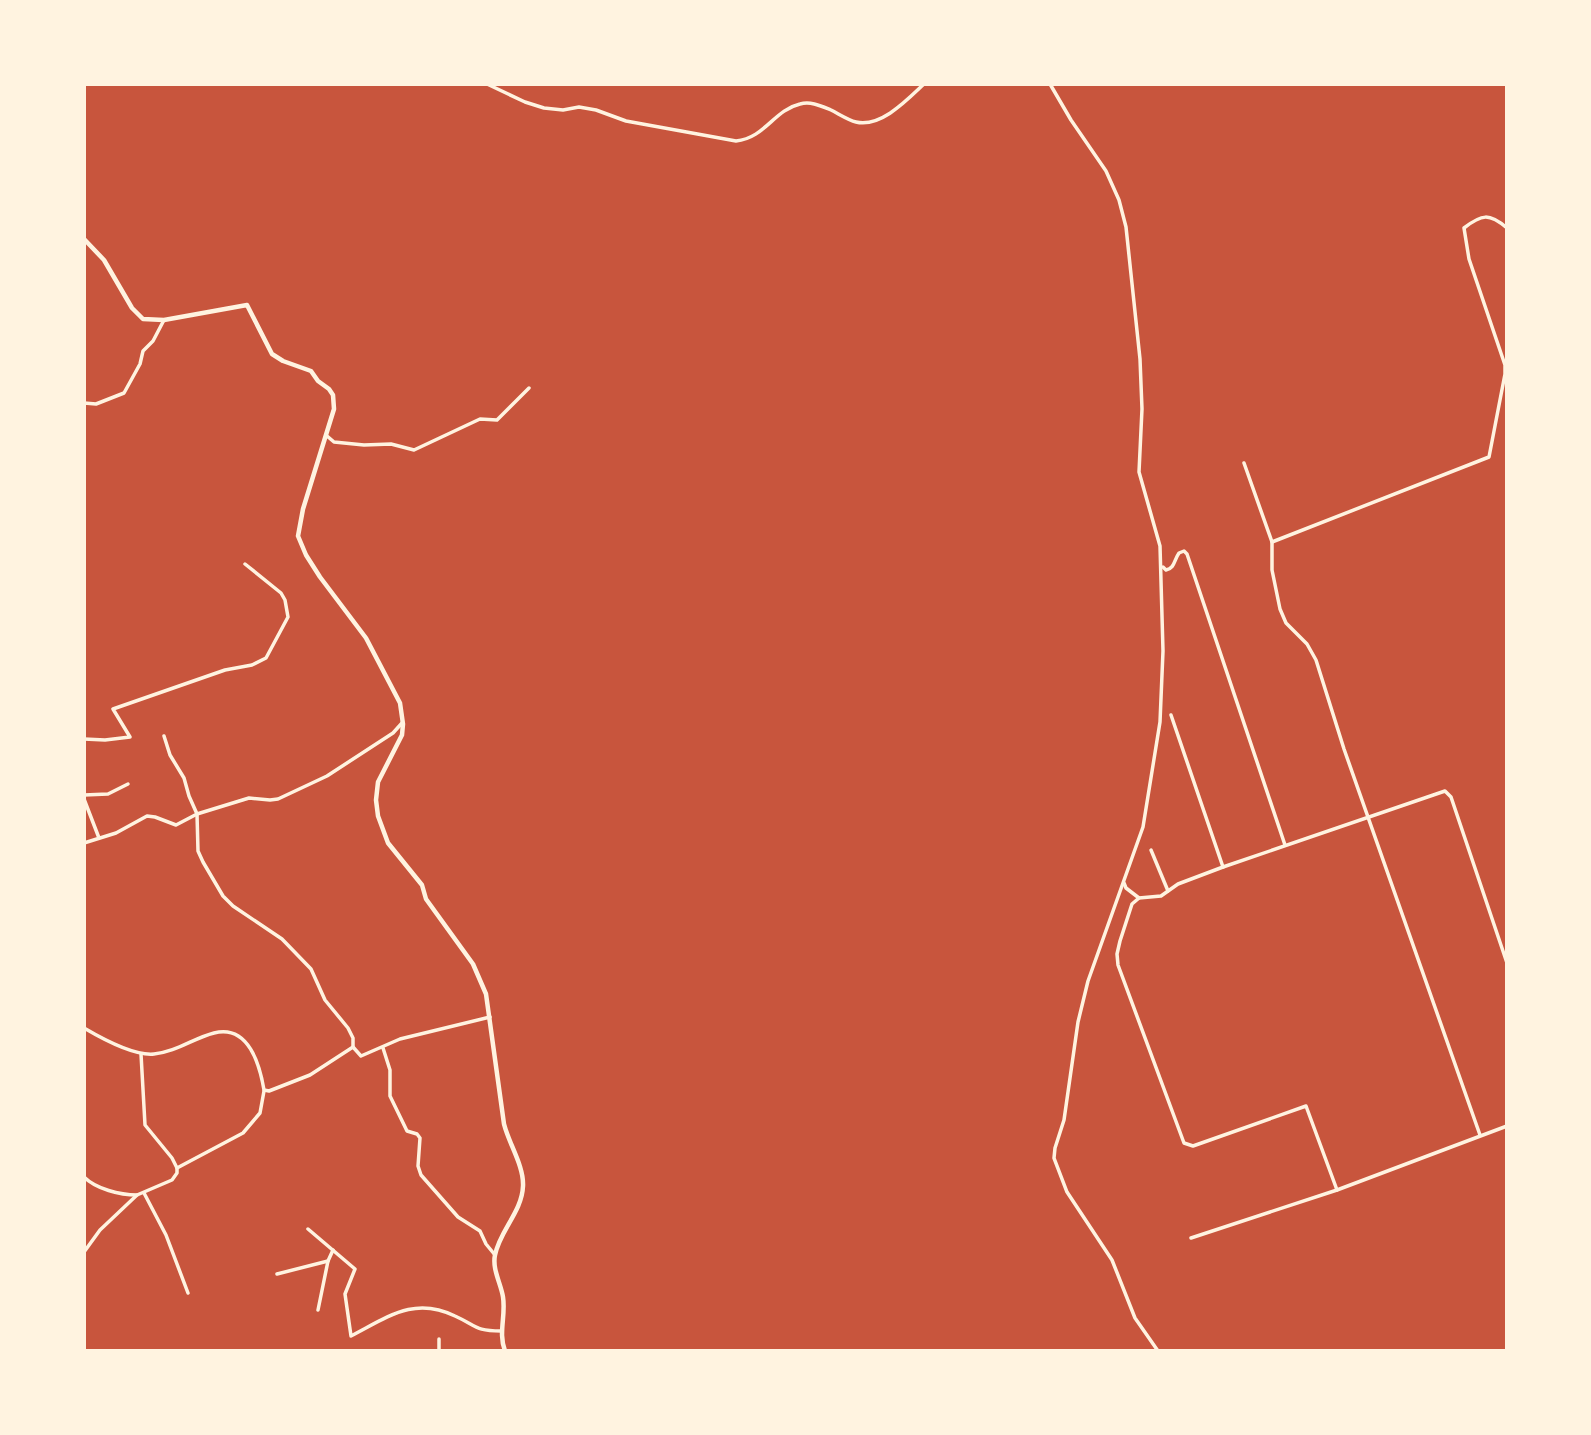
<svg xmlns="http://www.w3.org/2000/svg" width="1591" height="1435" viewBox="0 0 1591 1435" font-family="'Space Grotesk',sans-serif">
<style>
.lines{fill:none;stroke-linecap:round;stroke-linejoin:round}
.minor{stroke:#fff3e0;stroke-width:3.5}
.tertiary{stroke:#fff3e0;stroke-width:4.5}
</style>
<rect width="100%" height="100%" fill="#c8553d"/>
<g class="lines">
<g class="minor">
<path d="M487,84l38,18 19,6 19,2 16,-3 17,3 30,11 110,20c29,-3 38,-31 64,-37 11,-3 21,2 31,6 8,4 17,10 25,12 25,6 52,-23 68,-38"/>
<polyline points="1050,84 1071,120 1106,171 1119,200 1126,227 1140,359 1142,409 1139,472 1160,546 1163,651 1160,722 1143,827 1088,981 1078,1022 1064,1120 1055,1148 1054,1158 1067,1192 1112,1260 1135,1318 1158,1351"/>
<polyline points="84,403 96,404 124,393 140,364 143,351 153,341 164,320"/>
<polyline points="327,436 334,442 364,445 391,444 414,450 480,419 497,420 529,388"/>
<path d="M1244,463l28,79 217,-85 16,-83v-9l-36,-106 -5,-31c18,-14 25,-15 43,0"/>
<polyline points="1272,542 1272,570 1280,609 1286,623 1307,644 1316,660 1344,749 1480,1135"/>
<path d="M1163,567l3,3c9,-2 8,-10 13,-17l5,-2 3,3 98,291"/>
<polyline points="1171,715 1223,867"/>
<polyline points="164,736 170,755 184,778 189,796 197,814 198,851 203,862 223,896 233,906 282,939 311,969 325,1000 348,1028 353,1038 353,1047"/>
<polyline points="84,739 105,740 130,737 113,709 225,670 252,665 266,658 288,617 285,600 281,593 245,564"/>
<polyline points="84,795 108,794 128,784"/>
<polyline points="84,799 99,838"/>
<polyline points="84,843 116,833 147,816 155,817 176,825 197,814 249,798 270,800 278,799 327,776 393,733 402,723"/>
<polyline points="1151,850 1168,891"/>
<polyline points="1124,883 1126,888 1139,898"/>
<path d="M84,1028c17,10 50,28 70,26 22,-2 40,-16 60,-21 35,-9 46,33 50,57l5,1 41,-16 43,-28 8,9 39,-17 90,-22"/>
<polyline points="383,1048 390,1070 390,1096 407,1131 417,1134 420,1138 418,1166 421,1175 458,1217 480,1231 486,1244 495,1255"/>
<polyline points="177,1168 243,1133 260,1113 264,1091"/>
<path d="M84,1177c12,12 36,18 53,18"/>
<polyline points="1337,1190 1306,1106 1193,1146 1184,1143 1118,965 1117,954 1120,941 1132,904 1139,898 1161,896 1178,884 1223,867 1445,791 1451,797 1507,963"/>
<polyline points="144,1193 166,1235 188,1293"/>
<path d="M308,1229l47,40 -10,25 6,42c37,-19 63,-40 104,-20 22,10 20,15 46,15"/>
<polyline points="1191,1238 1337,1190 1507,1126"/>
<polyline points="84,1252 100,1230 137,1195 172,1180 177,1173 177,1168 172,1158 145,1125 141,1054"/>
<polyline points="277,1274 328,1261"/>
<polyline points="318,1310 328,1261 333,1250"/>
<polyline points="439,1339 439,1351"/>
</g>
<path class="tertiary" d="M84,239l20,21 28,48 11,11 21,1 83,-15 25,49 11,7 28,10 7,10 11,8 4,6 1,14 -31,100 -5,27 8,19 14,22 46,61 34,65 3,21 -1,11 -24,47 -2,18 2,16 10,27 34,42 4,14 47,65 13,30 18,130c5,20 20,42 19,62 -1,26 -23,44 -28,69 -3,14 6,29 8,42 3,19 -5,36 2,54"/>
</g>
<rect width="1591" height="1435" fill="none" stroke="#fff3e0" stroke-width="172"/>
</svg>
